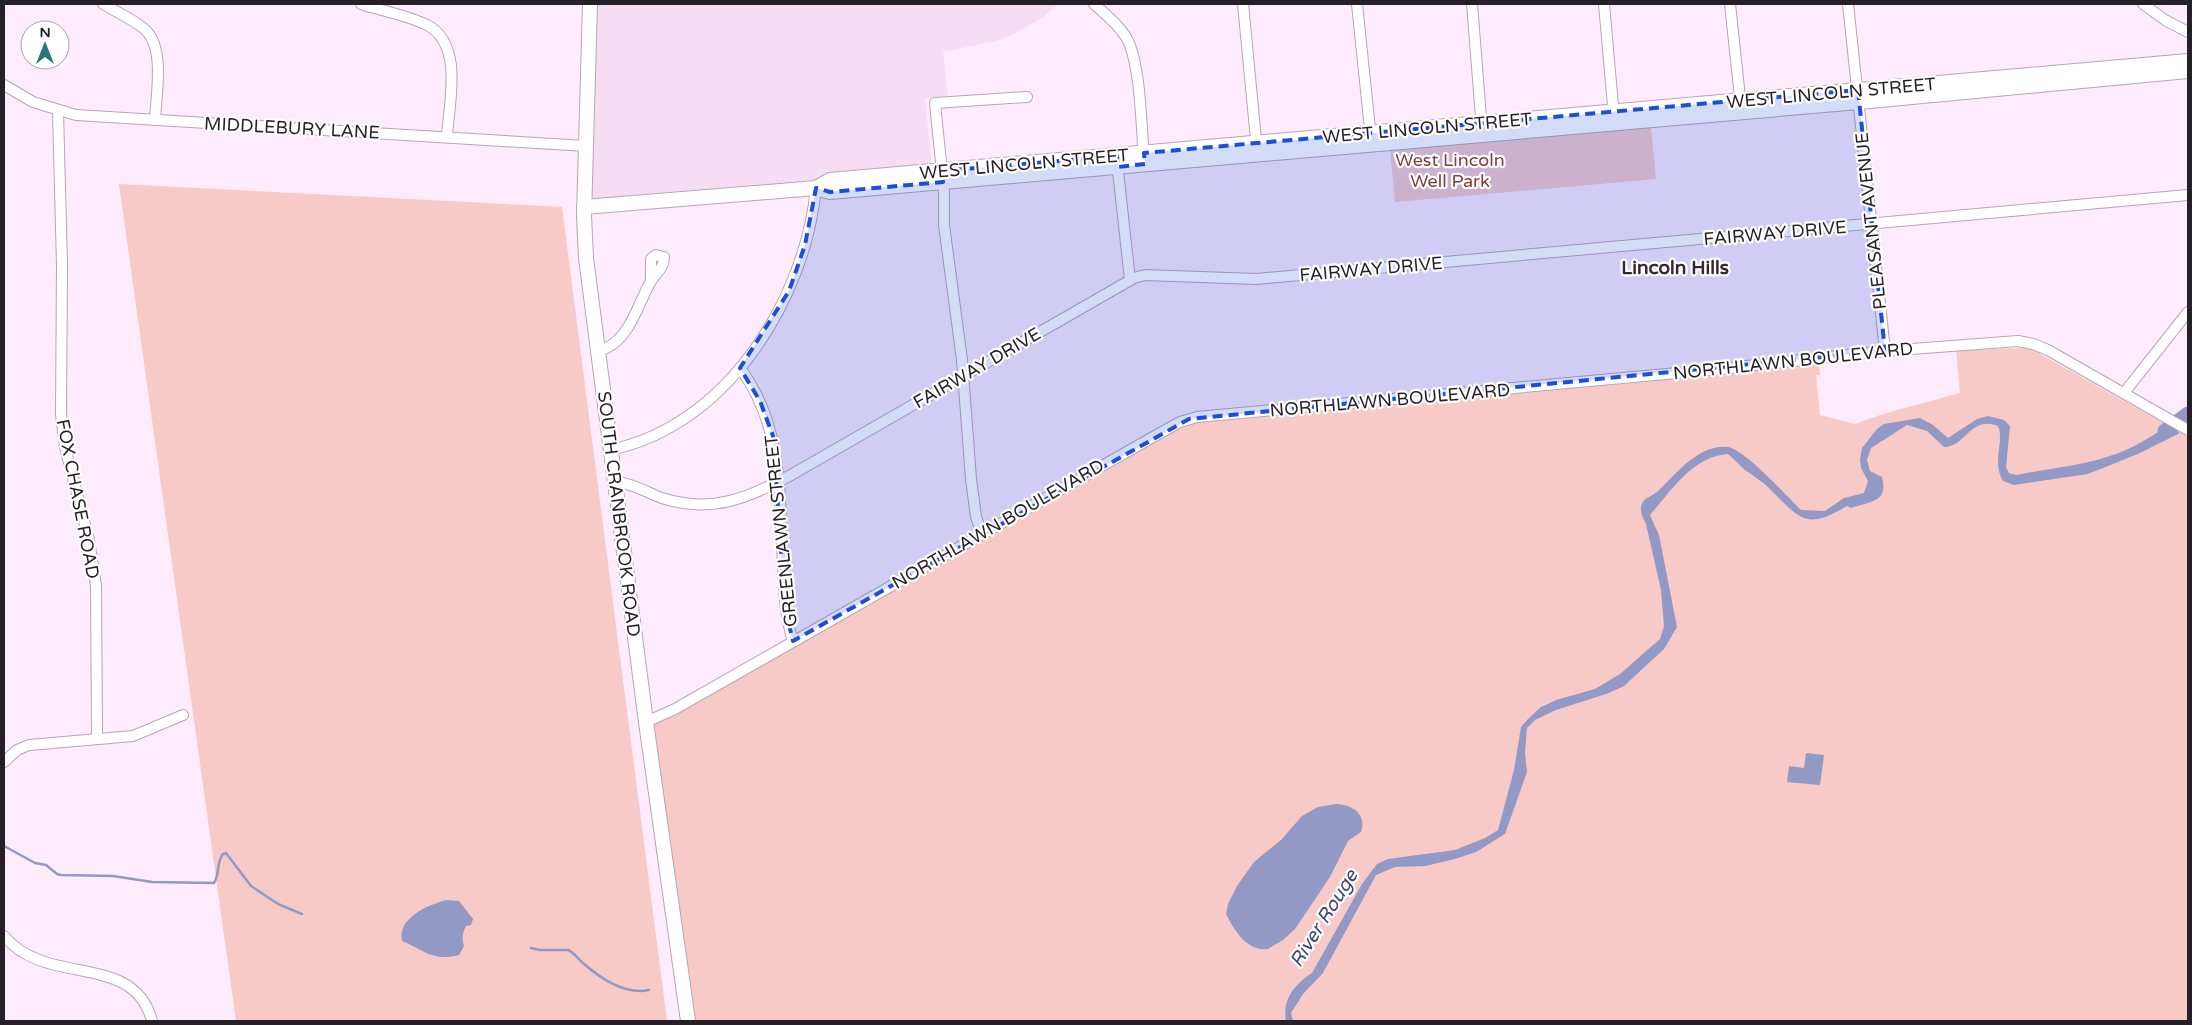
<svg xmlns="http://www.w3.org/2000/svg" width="2192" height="1025" viewBox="0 0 2192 1025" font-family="'Varela Round',sans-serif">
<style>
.built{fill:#f6ddf3}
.green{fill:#f7cac8}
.water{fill:#9199c4}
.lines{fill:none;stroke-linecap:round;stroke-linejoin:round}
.stream{stroke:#9199c4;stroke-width:2.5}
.river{stroke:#9199c4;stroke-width:15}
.street-casing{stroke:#b7a5b5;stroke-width:12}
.secondary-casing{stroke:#b7a5b5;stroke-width:16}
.street{stroke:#fff;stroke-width:10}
.secondary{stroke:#fff;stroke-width:14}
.marked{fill:#1d4ed8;fill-opacity:0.2;stroke:#1d4ed8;stroke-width:4;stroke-dasharray:10 6;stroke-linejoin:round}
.labels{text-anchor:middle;stroke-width:4.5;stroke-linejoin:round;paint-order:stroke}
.street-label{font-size:18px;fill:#261f25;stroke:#fff}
.park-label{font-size:18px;fill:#803d3c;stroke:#fff}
.neighbourhood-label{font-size:19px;font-weight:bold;fill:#342633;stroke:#fff}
.water-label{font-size:19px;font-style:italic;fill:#3c427a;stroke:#fff}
</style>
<rect width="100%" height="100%" fill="#feebfc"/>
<polygon class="built" points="590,4 1058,4 1043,17 1012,35 996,41 943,52 948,96 925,98 933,178 584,207"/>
<g class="green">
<polygon points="1651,127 1656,179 1395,202 1390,149"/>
<polygon points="119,184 562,207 667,1021 236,1021"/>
<polygon points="2030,348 2188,437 2188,1021 690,1021 651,721 1184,417 1743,364 1819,364 1820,375 1816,375 1820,415 1855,424 1883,414 1960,393 1956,350"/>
</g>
<g class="water">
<path d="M1988,416l16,4 6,6 -4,41 3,6 7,2c62,-12 98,-10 152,-50l12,8 -42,21 -50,20 -74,11 -11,-4c-12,-21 2,-39 -5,-55 -28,-11 -32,21 -54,21l-17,-16 -20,-6 -36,23 -4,12 3,11 12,6c7,26 -13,24 -31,31l-4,-2c-41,25 -47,13 -78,-18 -7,-7 -16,-12 -24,-18 -6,-5 -11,-11 -17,-16 -35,2 -57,37 -78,61l9,20 18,92 -13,22 -40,37 -15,7 -53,17 -21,10 -8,8 -2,25 2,19 -22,62 -29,18 -21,7 -30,7 -30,1 -19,8 -53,98 -20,21 -12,19 2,8h-7c-4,-22 9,-37 26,-48l50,-89 15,-20 11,-5 67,-9 30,-12 13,-8 16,-60 7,-43 7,-8 13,-12 15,-7 39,-11 25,-15 40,-35 4,-13 -3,-36 -15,-66c-3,-6 -8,-15 -3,-22 3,-5 11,-7 15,-11 19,-18 41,-47 70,-44 16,2 60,50 73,63l24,1 19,-13 20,-5 4,-12 -7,-13 -1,-9 2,-11 15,-19 7,-5 36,-6 13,7 15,13 29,-19z"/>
<polygon points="1806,753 1824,755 1820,785 1787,782 1789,766 1804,768"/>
<path d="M1336,804c16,1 31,9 25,28l-13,9 -18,36 -35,52 -12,11 -15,9c-21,3 -34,-19 -42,-35l2,-10 9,-18 17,-24 27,-22 21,-24 16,-9z"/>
<path d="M446,900l13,1 14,18 -2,6 -5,1c-4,8 -4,12 -2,20l-5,9c-26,7 -35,-5 -57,-14 -5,-23 26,-36 44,-41z"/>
</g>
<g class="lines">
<g class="stream">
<path d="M4,846l31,17 11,2 11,9 4,1 52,1 39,6 62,1c6,-9 2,-20 9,-29l3,-1 25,33 27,18 24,10"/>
<path d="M531,948l9,2h28c7,3 9,8 15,13 17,15 42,32 66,27"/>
</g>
<polyline class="river" points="2165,431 2188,414"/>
<defs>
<g id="street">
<path d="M103,4c13,8 28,14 40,24 23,17 13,66 12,92"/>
<path d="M361,4c21,7 46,11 66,21 37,19 22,78 20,111"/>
<path d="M1094,4c11,10 24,20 32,33 15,26 15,89 18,121"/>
<polyline points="1243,4 1257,150"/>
<polyline points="1357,4 1371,139"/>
<polyline points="1472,4 1482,130"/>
<polyline points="1604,4 1614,117"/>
<polyline points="1730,4 1741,107"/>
<polyline points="1848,4 1885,351"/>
<polyline points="2143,4 2165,20 2188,32"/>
<polyline points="4,85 33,102 76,115 586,146"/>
<polyline points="58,111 62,265 61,414 65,447 89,540 96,586 97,738"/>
<polyline points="1117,162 1130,280"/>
<path d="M598,351c31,-7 39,-46 53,-70 5,-8 13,-13 13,-24l-8,-2 -5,4v22"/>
<path d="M740,368c44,59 39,128 43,198 1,25 2,50 10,75"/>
<polyline points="2124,393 2188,312"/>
<path d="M610,450c117,-24 195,-150 206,-262"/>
<path d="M615,482c17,1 31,10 47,16 49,16 87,0 129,-23l343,-197 11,-3 111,4 932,-84"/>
<polyline points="982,533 976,517 971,479 962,360 944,225 944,192 935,103 1027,97"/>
<polyline points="646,722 675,709 1146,441 1180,422 1197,417 1710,370 1885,351 2018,341 2033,344 2048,350 2188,430"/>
<polyline points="4,762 17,750 29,745 133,736 183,715"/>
<path d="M4,936c43,52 130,15 148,85"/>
</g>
<g id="secondary">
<polyline points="590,4 584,216 586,258 646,722 688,1021"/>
<polyline points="816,188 830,180 2188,61"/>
<polyline points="584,207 816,188 830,192 1859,102 2188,71"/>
</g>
</defs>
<use href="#street" class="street-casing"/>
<use href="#secondary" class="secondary-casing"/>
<use href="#street" class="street"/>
<use href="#secondary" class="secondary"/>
</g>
<path class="marked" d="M1858,90l27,261 -696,68 -396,222 -8,-33 -12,-172 -13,-35 -20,-33 49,-77 16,-46 11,-57 14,4 113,-10 -2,-11 176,-15 1,11 27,-3 -1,-11z"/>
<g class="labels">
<g class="street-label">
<text transform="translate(1831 93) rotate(-5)" y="6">WEST LINCOLN STREET</text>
<text transform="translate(292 128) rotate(3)" y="6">MIDDLEBURY LANE</text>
<text transform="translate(1427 128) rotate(-5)" y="6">WEST LINCOLN STREET</text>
<text transform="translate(1024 164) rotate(-5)" y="6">WEST LINCOLN STREET</text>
<text transform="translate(1871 221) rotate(-96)" y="6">PLEASANT AVENUE</text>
<text transform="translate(1775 233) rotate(-5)" y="6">FAIRWAY DRIVE</text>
<text transform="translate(1371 269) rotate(-5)" y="6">FAIRWAY DRIVE</text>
<text transform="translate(1793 361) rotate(-6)" y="6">NORTHLAWN BOULEVARD</text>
<text transform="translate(977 368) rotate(-30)" y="6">FAIRWAY DRIVE</text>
<text transform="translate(1390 400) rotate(-5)" y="6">NORTHLAWN BOULEVARD</text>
<text transform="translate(78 499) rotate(79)" y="6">FOX CHASE ROAD</text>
<text transform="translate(619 514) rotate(83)" y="6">SOUTH CRANBROOK ROAD</text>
<text transform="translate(998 524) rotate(-30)" y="6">NORTHLAWN BOULEVARD</text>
<text transform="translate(781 531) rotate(-96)" y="6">GREENLAWN STREET</text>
</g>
<g class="park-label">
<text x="1450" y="166">West Lincoln<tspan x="1450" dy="21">Well Park</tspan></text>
</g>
<g class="neighbourhood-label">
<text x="1675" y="274">Lincoln Hills</text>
</g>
<g class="water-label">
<text transform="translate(1323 918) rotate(-58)" y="7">River Rouge</text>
</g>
</g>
<rect width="2192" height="1025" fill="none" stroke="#261f25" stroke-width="10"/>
<g transform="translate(45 45)"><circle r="24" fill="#ffffff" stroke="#a8a5a8"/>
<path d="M0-4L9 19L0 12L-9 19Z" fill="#2b7577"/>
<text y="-8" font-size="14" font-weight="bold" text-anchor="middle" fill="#261f25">N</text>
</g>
</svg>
